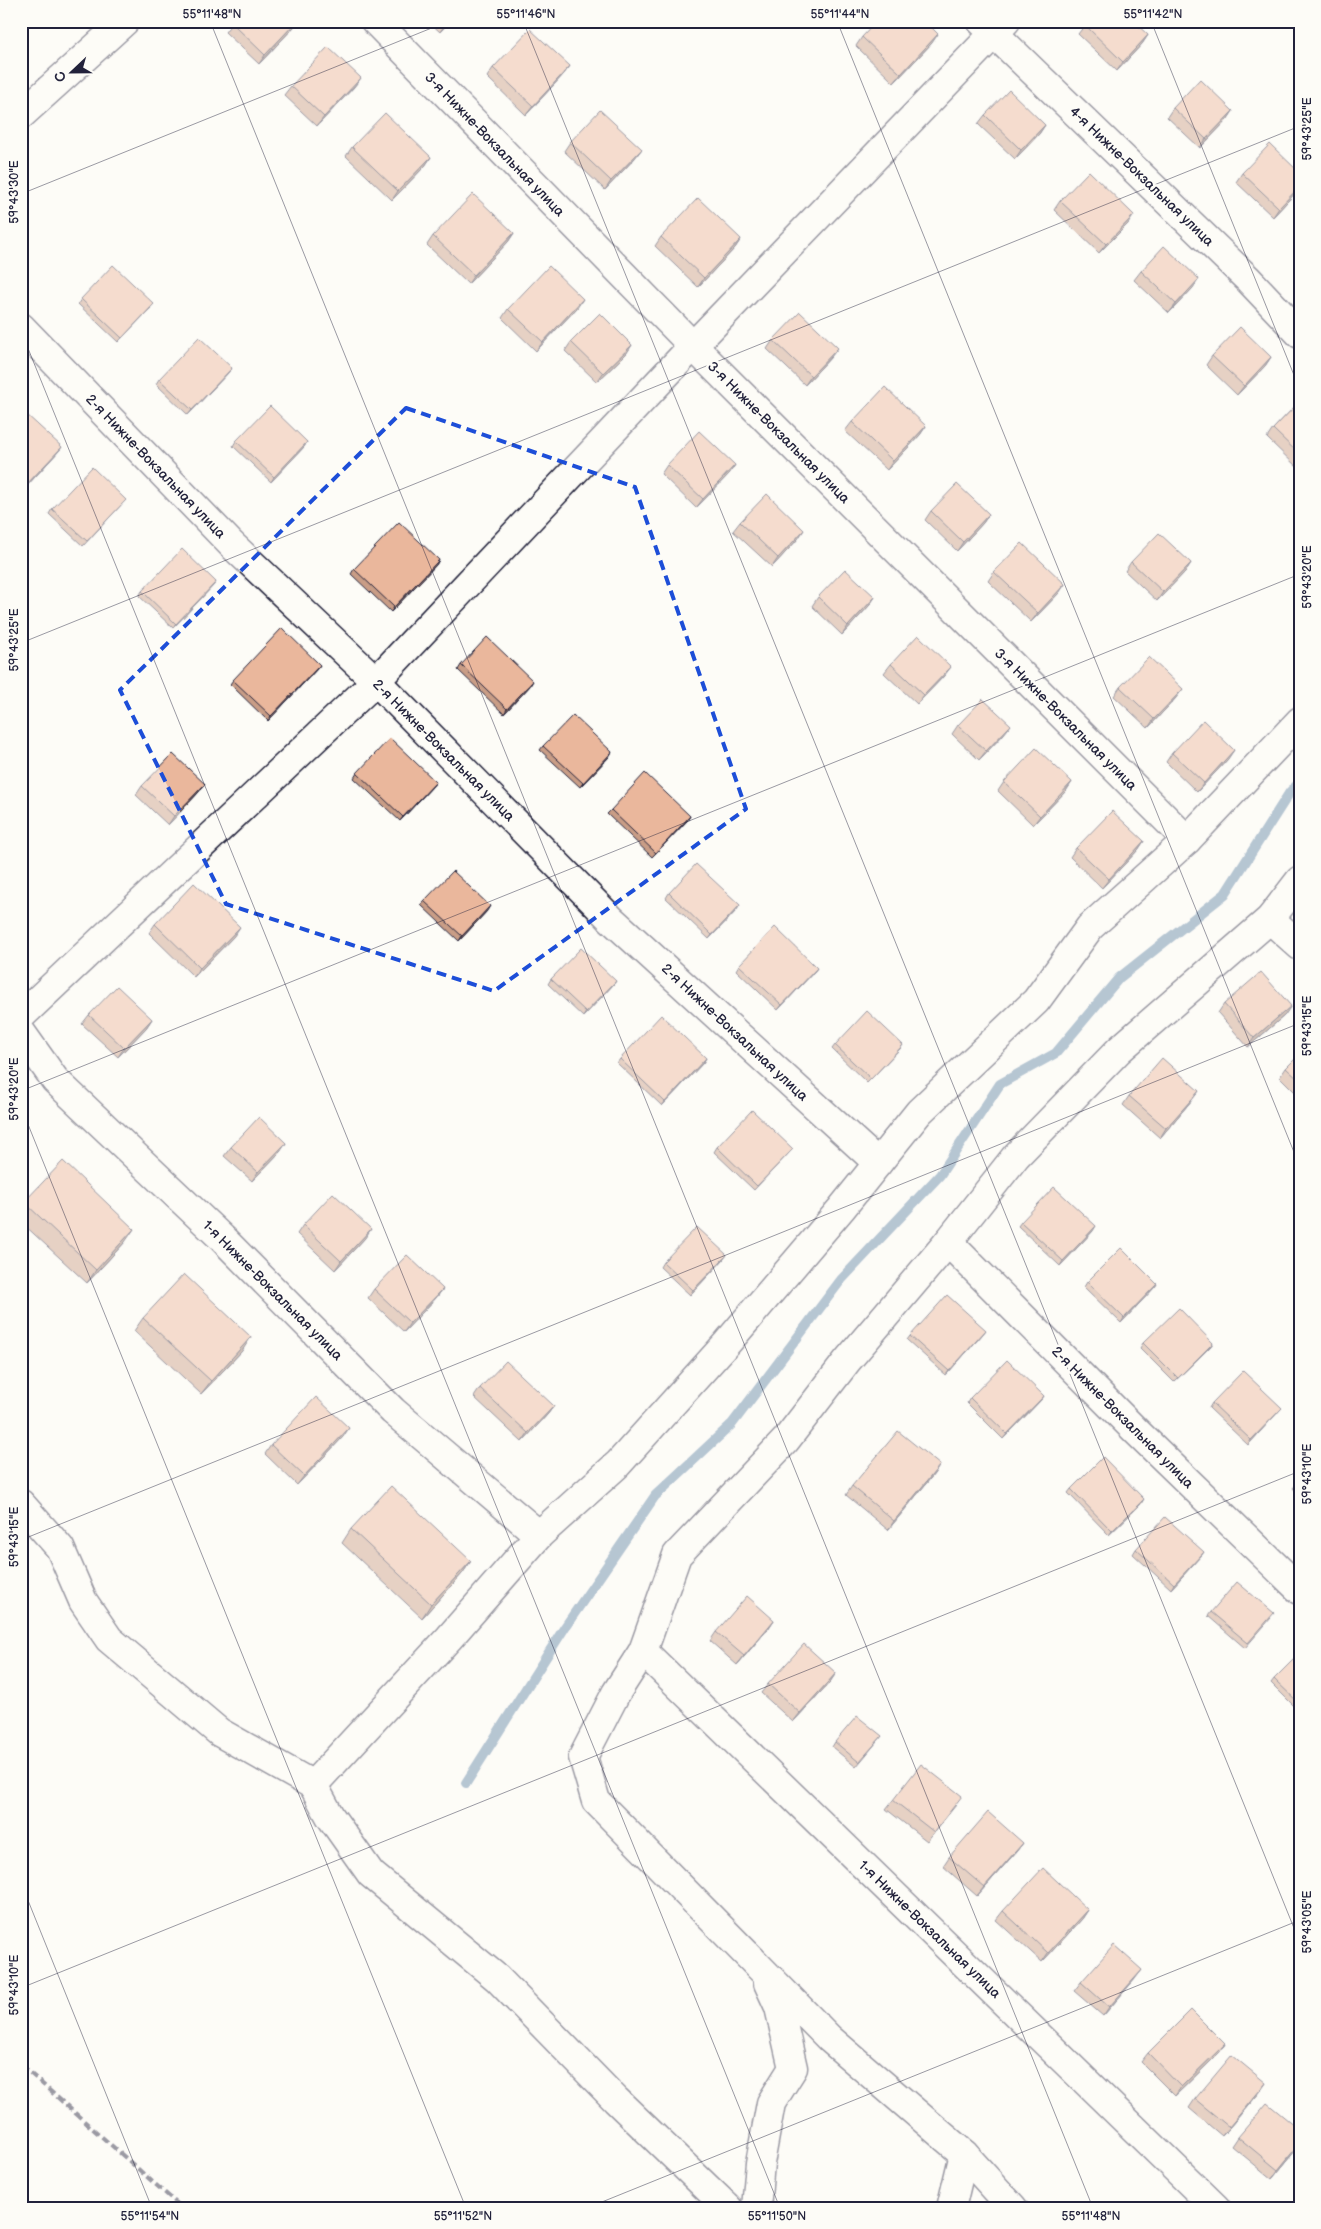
<svg xmlns="http://www.w3.org/2000/svg" width="1321" height="2229" viewBox="0 0 1321 2229" font-family="'Balsamiq Sans',sans-serif">
<style>
.lines{fill:none;stroke-linecap:round;stroke-linejoin:round}
.stream{stroke:#6085a4;stroke-width:10}
.minor-casing{stroke:#22223b;stroke-width:31}
.minor{stroke:#fdfcf7;stroke-width:28}
.rail{stroke:#22223b;stroke-width:4;stroke-dasharray:8 4;stroke-linecap:butt}
.wall{fill:#c99d86;stroke:#22223b}
.shaded-wall{fill:#a4806d;stroke:#22223b}
.building{fill:#eab79c;stroke:#22223b}
.marked{fill:none;stroke:#1d4ed8;stroke-width:4;stroke-dasharray:10 6;stroke-linejoin:round}
.ticks{fill:none;stroke:#22223b;stroke-width:1;stroke-opacity:0.45}
.labels{text-anchor:middle;stroke-width:5;stroke-linejoin:round;paint-order:stroke}
.street-label{font-size:14px;fill:#22223b;stroke:#fdfcf7}
.neatline{fill:none;stroke:#22223b;stroke-width:2}
.ticks-label{font-size:12px;text-anchor:middle;fill:#22223b}
</style>
<rect width="100%" height="100%" fill="#fdfcf7"/>
<filter id="ink" filterUnits="userSpaceOnUse"><feTurbulence type="fractalNoise" baseFrequency=".02" numOctaves="2"/><feDisplacementMap in="SourceGraphic" scale="10" xChannelSelector="R" yChannelSelector="G"/><feConvolveMatrix kernelMatrix="1 2 1 2 8 2 1 2 1" color-interpolation-filters="sRGB"/></filter>
<g filter="url(#ink)">
<g class="lines">
<polyline class="stream" points="466,1783 565,1627 655,1496 732,1424 841,1280 940,1175 1000,1084 1056,1053 1119,978 1225,894 1290,792 1300,782"/>
<defs>
<g id="minor">
<polyline points="375,21 693,346 1187,840"/>
<polyline points="981,21 1248,279 1300,334"/>
<polyline points="21,115 125,21"/>
<polyline points="21,327 232,545 376,681 611,919 878,1163"/>
<polyline points="1270,919 1300,946"/>
<polyline points="21,1016 376,681 693,346 1006,21"/>
<polyline points="21,1032 55,1080 223,1239 393,1411 539,1535"/>
<polyline points="948,1242 1137,1432 1300,1590"/>
<polyline points="21,1504 60,1548 83,1601 109,1639 219,1732 313,1785 330,1816 371,1874 497,1978 616,2100 728,2208"/>
<polyline points="643,1651 1216,2208"/>
<polyline points="313,1785 449,1638 539,1535 618,1464 727,1343 841,1209 919,1112 1036,1001 1090,927 1187,840 1300,721"/>
<polyline points="756,2208 760,2163 771,2103 793,2068 779,2007 768,1983"/>
<polyline points="951,2208 964,2154"/>
<polyline points="1013,2208 964,2154 830,2039 596,1801 583,1757 616,1693 643,1651 677,1555 786,1440 847,1361 948,1242 1016,1156 1119,1050 1270,919 1300,880"/>
</g>
</defs>
<use href="#minor" class="minor-casing"/>
<use href="#minor" class="minor"/>
<polyline class="rail" points="21,2065 182,2208"/>
</g>
<g class="wall">
<polygon points="428,21 450,21 440,32"/>
<polygon points="232,23 294,27 259,64 225,32"/>
<polygon points="1085,25 1148,35 1142,44 1117,71 1078,34"/>
<polygon points="862,37 932,43 894,83 856,46"/>
<polygon points="570,66 563,75 526,115 487,77 493,68"/>
<polygon points="291,86 354,87 317,126 284,95"/>
<polygon points="1173,108 1233,111 1227,120 1200,148 1167,117"/>
<polygon points="985,115 1045,125 1039,134 1015,159 978,124"/>
<polygon points="570,142 635,158 605,190 564,151"/>
<polygon points="352,147 431,157 425,166 392,200 346,156"/>
<polygon points="1242,173 1300,188 1273,217 1236,182"/>
<polygon points="1060,201 1128,224 1099,253 1054,210"/>
<polygon points="514,233 508,242 468,284 427,245 433,236"/>
<polygon points="661,237 741,239 735,248 698,287 655,246"/>
<polygon points="1141,271 1193,288 1169,313 1134,280"/>
<polygon points="81,299 151,308 118,342 78,304"/>
<polygon points="577,308 536,351 502,318 508,309"/>
<polygon points="773,340 831,357 805,385 767,349"/>
<polygon points="571,342 632,345 626,354 597,382 565,351"/>
<polygon points="1212,356 1271,357 1265,366 1237,395 1206,365"/>
<polygon points="228,373 188,415 156,384 159,379"/>
<polygon points="1300,401 1300,470 1267,438 1273,429"/>
<polygon points="21,419 62,447 58,452 23,490 21,488"/>
<polygon points="852,422 926,426 920,435 887,470 845,431"/>
<polygon points="236,441 307,442 304,447 271,482 233,446"/>
<polygon points="667,465 735,465 729,474 696,508 661,474"/>
<polygon points="122,504 83,546 49,514 52,509"/>
<polygon points="931,511 989,514 983,523 957,551 925,520"/>
<polygon points="740,522 798,539 772,567 733,531"/>
<polygon points="439,560 436,565 391,612 351,574 354,569"/>
<polygon points="1131,562 1191,563 1185,572 1157,601 1125,571"/>
<polygon points="994,572 1065,584 1059,593 1031,622 988,581"/>
<polygon points="216,582 213,586 173,628 139,596 142,591"/>
<polygon points="818,597 875,597 869,606 842,635 812,606"/>
<polygon points="891,664 944,676 917,704 884,673"/>
<polygon points="320,665 317,669 268,721 230,684 233,680"/>
<polygon points="461,665 530,686 504,714 458,670"/>
<polygon points="1120,687 1176,698 1148,728 1114,696"/>
<polygon points="958,725 1004,734 979,760 952,734"/>
<polygon points="543,746 609,757 580,787 540,750"/>
<polygon points="1172,753 1228,759 1197,792 1166,762"/>
<polygon points="357,773 436,782 432,787 400,821 354,778"/>
<polygon points="1004,782 1072,782 1066,791 1033,825 998,791"/>
<polygon points="205,784 198,793 168,825 136,795 142,786"/>
<polygon points="611,810 690,816 687,821 652,857 607,814"/>
<polygon points="1144,841 1138,850 1102,888 1070,857 1076,848"/>
<polygon points="669,893 737,910 709,939 666,898"/>
<polygon points="424,901 487,911 459,941 421,905"/>
<polygon points="155,924 234,936 194,977 149,933"/>
<polygon points="739,965 817,968 814,972 778,1010 736,970"/>
<polygon points="551,979 616,981 613,985 583,1017 548,984"/>
<polygon points="1224,1004 1285,1015 1248,1047 1218,1013"/>
<polygon points="89,1015 152,1019 146,1028 118,1057 82,1024"/>
<polygon points="835,1045 903,1045 900,1049 867,1083 832,1049"/>
<polygon points="1300,1054 1300,1097 1280,1077 1286,1068"/>
<polygon points="706,1058 703,1063 662,1106 617,1063 620,1059"/>
<polygon points="1129,1096 1192,1100 1160,1138 1123,1105"/>
<polygon points="286,1143 280,1152 252,1181 224,1156 231,1147"/>
<polygon points="717,1147 789,1153 754,1190 714,1152"/>
<polygon points="24,1202 125,1242 87,1283 21,1222 21,1206"/>
<polygon points="1021,1222 1093,1231 1060,1266 1018,1226"/>
<polygon points="303,1225 365,1238 335,1270 297,1234"/>
<polygon points="723,1260 690,1295 660,1267 663,1262"/>
<polygon points="1087,1282 1157,1284 1154,1288 1121,1323 1084,1287"/>
<polygon points="374,1289 443,1289 436,1298 404,1332 368,1298"/>
<polygon points="143,1318 242,1351 201,1394 134,1331"/>
<polygon points="982,1335 946,1375 907,1340 910,1336"/>
<polygon points="1143,1343 1213,1343 1210,1347 1174,1382 1140,1348"/>
<polygon points="480,1388 554,1406 547,1415 522,1442 474,1397"/>
<polygon points="1044,1396 1041,1400 1003,1439 967,1403 970,1398"/>
<polygon points="1212,1403 1278,1412 1248,1445 1209,1408"/>
<polygon points="343,1437 297,1485 265,1454 271,1445"/>
<polygon points="940,1465 934,1474 888,1530 846,1495 852,1486"/>
<polygon points="1300,1480 1300,1496 1293,1488"/>
<polygon points="1071,1489 1141,1504 1109,1535 1068,1493"/>
<polygon points="351,1529 471,1561 462,1574 422,1618 342,1543"/>
<polygon points="1136,1549 1204,1552 1171,1589 1133,1554"/>
<polygon points="1211,1612 1271,1618 1245,1648 1208,1616"/>
<polygon points="774,1620 768,1629 737,1665 710,1641 716,1632"/>
<polygon points="1300,1653 1300,1712 1271,1683 1274,1679"/>
<polygon points="836,1673 830,1682 793,1722 761,1693 768,1684"/>
<polygon points="882,1736 856,1767 832,1747 835,1742"/>
<polygon points="893,1800 956,1805 927,1841 886,1809"/>
<polygon points="1023,1843 1016,1852 977,1896 943,1866 949,1857"/>
<polygon points="1088,1910 1082,1919 1042,1962 996,1920 1003,1911"/>
<polygon points="1135,1979 1103,2016 1074,1991 1081,1982"/>
<polygon points="1225,2044 1219,2053 1175,2096 1141,2062 1148,2053"/>
<polygon points="1260,2092 1222,2136 1189,2108 1195,2099"/>
<polygon points="1238,2137 1300,2145 1272,2179 1232,2146"/>
</g>
<g class="shaded-wall">
<polygon points="297,21 298,21 294,27 259,64 265,55"/>
<polygon points="448,21 450,21 440,32 446,23"/>
<polygon points="938,34 932,43 894,83 901,74"/>
<polygon points="1148,35 1142,44 1117,71 1123,62"/>
<polygon points="570,66 563,75 526,115 533,106"/>
<polygon points="361,78 354,87 317,126 324,117"/>
<polygon points="1233,111 1227,120 1200,148 1206,139"/>
<polygon points="1045,125 1039,134 1015,159 1021,150"/>
<polygon points="642,149 635,158 605,190 611,181"/>
<polygon points="431,157 425,166 392,200 398,191"/>
<polygon points="1300,186 1300,188 1273,217 1279,208"/>
<polygon points="1134,215 1128,224 1099,253 1106,244"/>
<polygon points="514,233 508,242 468,284 474,275"/>
<polygon points="741,239 735,248 698,287 704,278"/>
<polygon points="1199,279 1193,288 1169,313 1176,304"/>
<polygon points="583,299 577,308 536,351 543,342"/>
<polygon points="632,345 626,354 597,382 603,373"/>
<polygon points="838,348 831,357 805,385 811,376"/>
<polygon points="1271,357 1265,366 1237,395 1244,386"/>
<polygon points="232,368 228,373 188,415 192,410"/>
<polygon points="926,426 920,435 887,470 893,461"/>
<polygon points="307,442 304,447 271,482 274,477"/>
<polygon points="62,447 58,452 23,490 26,485"/>
<polygon points="735,465 729,474 696,508 703,499"/>
<polygon points="989,514 983,523 957,551 963,542"/>
<polygon points="804,530 798,539 772,567 778,558"/>
<polygon points="439,560 436,565 391,612 394,607"/>
<polygon points="1191,563 1185,572 1157,601 1163,592"/>
<polygon points="216,582 213,586 173,628 176,624"/>
<polygon points="1065,584 1059,593 1031,622 1038,613"/>
<polygon points="875,597 869,606 842,635 848,626"/>
<polygon points="320,665 317,669 268,721 271,716"/>
<polygon points="951,667 944,676 917,704 924,695"/>
<polygon points="533,681 530,686 504,714 507,709"/>
<polygon points="1183,689 1176,698 1148,728 1154,719"/>
<polygon points="1011,725 1004,734 979,760 986,751"/>
<polygon points="1234,750 1228,759 1197,792 1204,783"/>
<polygon points="612,752 609,757 580,787 583,783"/>
<polygon points="436,782 432,787 400,821 403,817"/>
<polygon points="1072,782 1066,791 1033,825 1040,816"/>
<polygon points="205,784 198,793 168,825 174,816"/>
<polygon points="690,816 687,821 652,857 656,853"/>
<polygon points="1144,841 1138,850 1102,888 1109,879"/>
<polygon points="740,905 737,910 709,939 712,935"/>
<polygon points="490,906 487,911 459,941 462,936"/>
<polygon points="240,927 234,936 194,977 200,968"/>
<polygon points="817,968 814,972 778,1010 782,1005"/>
<polygon points="616,981 613,985 583,1017 586,1012"/>
<polygon points="1291,1006 1285,1015 1248,1047 1254,1038"/>
<polygon points="152,1019 146,1028 118,1057 124,1048"/>
<polygon points="706,1058 703,1063 662,1106 665,1102"/>
<polygon points="1199,1091 1192,1100 1160,1138 1166,1128"/>
<polygon points="286,1143 280,1152 252,1181 258,1172"/>
<polygon points="1096,1226 1093,1231 1060,1266 1063,1261"/>
<polygon points="134,1229 125,1242 87,1283 96,1270"/>
<polygon points="371,1229 365,1238 335,1270 341,1261"/>
<polygon points="727,1255 723,1260 690,1295 693,1290"/>
<polygon points="1157,1284 1154,1288 1121,1323 1124,1318"/>
<polygon points="443,1289 436,1298 404,1332 410,1323"/>
<polygon points="986,1330 982,1335 946,1375 949,1371"/>
<polygon points="251,1337 242,1351 201,1394 211,1381"/>
<polygon points="1213,1343 1210,1347 1174,1382"/>
<polygon points="1044,1396 1041,1400 1003,1439 1007,1434"/>
<polygon points="554,1406 547,1415 522,1442 528,1433"/>
<polygon points="1282,1408 1278,1412 1248,1445 1251,1440"/>
<polygon points="349,1428 343,1437 297,1485 304,1476"/>
<polygon points="940,1465 934,1474 888,1530 894,1521"/>
<polygon points="1144,1499 1141,1504 1109,1535 1112,1531"/>
<polygon points="1204,1552 1201,1556 1171,1589 1174,1584"/>
<polygon points="471,1561 462,1574 422,1618 431,1604"/>
<polygon points="774,1620 768,1629 737,1665 744,1656"/>
<polygon points="836,1673 830,1682 793,1722 800,1713"/>
<polygon points="1023,1843 1016,1852 977,1896 984,1887"/>
<polygon points="1088,1910 1082,1919 1042,1962 1048,1953"/>
<polygon points="1142,1970 1135,1979 1103,2016 1109,2007"/>
<polygon points="1225,2044 1219,2053 1175,2096 1181,2087"/>
<polygon points="1266,2083 1260,2092 1222,2136 1229,2127"/>
<polygon points="1300,2143 1300,2145 1272,2179 1278,2170"/>
</g>
<g class="building">
<polygon points="233,21 297,21 265,55 232,23"/>
<polygon points="877,21 925,21 938,34 901,74 862,37"/>
<polygon points="1088,21 1133,21 1148,35 1123,62 1085,25"/>
<polygon points="530,29 570,66 533,106 493,68"/>
<polygon points="328,47 361,78 324,117 291,86"/>
<polygon points="1200,79 1233,111 1206,139 1173,108"/>
<polygon points="1009,90 1045,125 1021,150 985,115"/>
<polygon points="600,110 642,149 611,181 570,142"/>
<polygon points="385,113 431,157 398,191 352,147"/>
<polygon points="1270,144 1300,173 1300,186 1279,208 1242,173"/>
<polygon points="1089,171 1134,215 1106,244 1060,201"/>
<polygon points="473,194 514,233 474,275 433,236"/>
<polygon points="698,198 741,239 704,278 661,237"/>
<polygon points="1164,246 1199,279 1176,304 1141,271"/>
<polygon points="113,265 154,304 122,338 81,299"/>
<polygon points="549,266 583,299 543,342 508,309"/>
<polygon points="800,312 838,348 811,376 773,340"/>
<polygon points="600,313 632,345 603,373 571,342"/>
<polygon points="1240,327 1271,357 1244,386 1212,356"/>
<polygon points="199,337 232,368 192,410 159,379"/>
<polygon points="885,387 926,426 893,461 852,422"/>
<polygon points="1300,401 1300,455 1273,429"/>
<polygon points="270,406 307,442 274,477 236,441"/>
<polygon points="26,414 62,447 26,485 21,480 21,419"/>
<polygon points="699,431 735,465 703,499 667,465"/>
<polygon points="92,467 126,500 87,541 52,509"/>
<polygon points="957,484 989,514 963,542 931,511"/>
<polygon points="767,494 804,530 778,558 740,522"/>
<polygon points="399,522 439,560 394,607 354,569"/>
<polygon points="1159,533 1191,563 1163,592 1131,562"/>
<polygon points="1022,543 1065,584 1038,613 994,572"/>
<polygon points="182,549 216,582 176,624 142,591"/>
<polygon points="845,569 875,597 848,626 818,597"/>
<polygon points="282,628 320,665 271,716 233,680"/>
<polygon points="918,635 951,667 924,695 891,664"/>
<polygon points="487,637 533,681 507,709 461,665"/>
<polygon points="1149,657 1183,689 1154,719 1120,687"/>
<polygon points="983,699 1011,725 986,751 958,725"/>
<polygon points="573,715 612,752 583,783 543,746"/>
<polygon points="1203,720 1234,750 1204,783 1172,753"/>
<polygon points="390,738 436,782 403,817 357,773"/>
<polygon points="1036,748 1072,782 1040,816 1004,782"/>
<polygon points="173,754 205,784 174,816 142,786"/>
<polygon points="645,773 690,816 656,853 611,810"/>
<polygon points="1112,811 1144,841 1109,879 1076,848"/>
<polygon points="696,864 740,905 712,935 669,893"/>
<polygon points="453,871 490,906 462,936 424,901"/>
<polygon points="194,883 240,927 200,968 155,924"/>
<polygon points="775,927 817,968 782,1005 739,965"/>
<polygon points="581,948 616,981 586,1012 551,979"/>
<polygon points="1261,972 1291,1006 1254,1038 1224,1004"/>
<polygon points="117,986 152,1019 124,1048 89,1015"/>
<polygon points="867,1011 903,1045 871,1079 835,1045"/>
<polygon points="661,1015 706,1058 665,1102 620,1059"/>
<polygon points="1300,1054 1300,1081 1286,1068"/>
<polygon points="1162,1058 1199,1091 1166,1128 1129,1096"/>
<polygon points="752,1110 793,1149 757,1186 717,1147"/>
<polygon points="259,1117 286,1143 258,1172 231,1147"/>
<polygon points="63,1161 134,1229 96,1270 24,1202"/>
<polygon points="1054,1187 1096,1226 1063,1261 1021,1222"/>
<polygon points="333,1193 371,1229 341,1261 303,1225"/>
<polygon points="697,1227 727,1255 693,1290 663,1262"/>
<polygon points="1121,1248 1157,1284 1124,1318 1087,1282"/>
<polygon points="407,1255 443,1289 410,1323 374,1289"/>
<polygon points="184,1274 251,1337 211,1381 143,1318"/>
<polygon points="947,1295 986,1330 949,1371 910,1336"/>
<polygon points="1179,1308 1213,1343 1178,1378 1143,1343"/>
<polygon points="1007,1360 1044,1396 1007,1434 970,1398"/>
<polygon points="506,1361 554,1406 528,1433 480,1388"/>
<polygon points="1243,1371 1282,1408 1251,1440 1212,1403"/>
<polygon points="316,1397 349,1428 304,1476 271,1445"/>
<polygon points="898,1431 940,1465 894,1521 852,1486"/>
<polygon points="1103,1457 1144,1499 1112,1531 1071,1489"/>
<polygon points="1300,1480 1300,1488 1296,1483"/>
<polygon points="391,1486 471,1561 431,1604 351,1529"/>
<polygon points="1165,1517 1204,1552 1174,1584 1136,1549"/>
<polygon points="1237,1582 1274,1613 1248,1643 1211,1612"/>
<polygon points="747,1596 774,1620 744,1656 716,1632"/>
<polygon points="804,1644 836,1673 800,1713 768,1684"/>
<polygon points="1300,1653 1300,1704 1274,1679"/>
<polygon points="857,1716 882,1736 859,1762 835,1742"/>
<polygon points="921,1764 962,1796 934,1832 893,1800"/>
<polygon points="988,1812 1023,1843 984,1887 949,1857"/>
<polygon points="1043,1868 1088,1910 1048,1953 1003,1911"/>
<polygon points="1114,1945 1142,1970 1109,2007 1081,1982"/>
<polygon points="1191,2010 1225,2044 1181,2087 1148,2053"/>
<polygon points="1232,2055 1266,2083 1229,2127 1195,2099"/>
<polygon points="1267,2103 1300,2130 1300,2143 1278,2170 1238,2137"/>
</g>
</g>
<path d="M0 0H1321V2229H0ZM406,408l229,79 111,322 -252,182 -268,-87 -106,-214z" fill="#fdfcf7" fill-opacity=".55" fill-rule="evenodd"/>
<path class="marked" d="M406,408l229,79 111,322 -252,182 -268,-87 -106,-214z"/>
<path class="ticks" d="M210,21l883,2187M523,21l777,1922M837,21l463,1146M1151,21l149,369M21,194l428,-173M21,331l759,1877M21,643l1279,-517M21,1091l1279,-517M21,1107l445,1101M21,1540l1279,-517M21,1883l131,325M21,1988l1279,-517M587,2208l713,-288"/>
<g class="labels">
<g class="street-label">
<text transform="translate(495 144) rotate(46)" y="5">3-я Нижне-Вокзальная улица</text>
<text transform="translate(1142 176) rotate(44)" y="5">4-я Нижне-Вокзальная улица</text>
<text transform="translate(779 432) rotate(45)" y="5">3-я Нижне-Вокзальная улица</text>
<text transform="translate(156 466) rotate(46)" y="5">2-я Нижне-Вокзальная улица</text>
<text transform="translate(1066 719) rotate(45)" y="5">3-я Нижне-Вокзальная улица</text>
<text transform="translate(444 750) rotate(45)" y="5">2-я Нижне-Вокзальная улица</text>
<text transform="translate(735 1032) rotate(43)" y="5">2-я Нижне-Вокзальная улица</text>
<text transform="translate(273 1290) rotate(45)" y="5">1-я Нижне-Вокзальная улица</text>
<text transform="translate(1123 1417) rotate(45)" y="5">2-я Нижне-Вокзальная улица</text>
<text transform="translate(930 1929) rotate(44)" y="5">1-я Нижне-Вокзальная улица</text>
</g>
</g>
<rect width="1321" height="2229" fill="none" stroke="#fdfcf7" stroke-width="55"/>
<g transform="translate(72 72) rotate(248)" stroke="#fdfcf7" stroke-width="4" paint-order="stroke">
<path d="M0-4L9 19L0 12L-9 19Z" fill="#22223b"/>
<text y="-8" font-size="14" font-weight="bold" text-anchor="middle" fill="#22223b">С</text>
</g>
<rect x="28" y="28" width="1266" height="2174" class="neatline"/>
<g class="ticks-label">
<text x="212" y="18">55°11'48"N</text>
<text x="526" y="18">55°11'46"N</text>
<text x="840" y="18">55°11'44"N</text>
<text x="1153" y="18">55°11'42"N</text>
<text transform="translate(1307 129) rotate(-90)" y="4">59°43'25"E</text>
<text transform="translate(14 192) rotate(-90)" y="4">59°43'30"E</text>
<text transform="translate(1307 577) rotate(-90)" y="4">59°43'20"E</text>
<text transform="translate(14 640) rotate(-90)" y="4">59°43'25"E</text>
<text transform="translate(1307 1026) rotate(-90)" y="4">59°43'15"E</text>
<text transform="translate(14 1089) rotate(-90)" y="4">59°43'20"E</text>
<text transform="translate(1307 1474) rotate(-90)" y="4">59°43'10"E</text>
<text transform="translate(14 1537) rotate(-90)" y="4">59°43'15"E</text>
<text transform="translate(1307 1922) rotate(-90)" y="4">59°43'05"E</text>
<text transform="translate(14 1985) rotate(-90)" y="4">59°43'10"E</text>
<text x="150" y="2220">55°11'54"N</text>
<text x="463" y="2220">55°11'52"N</text>
<text x="777" y="2220">55°11'50"N</text>
<text x="1091" y="2220">55°11'48"N</text>
</g>
</svg>
